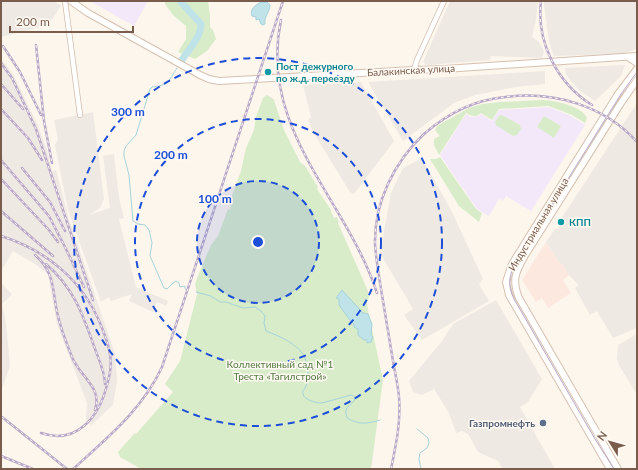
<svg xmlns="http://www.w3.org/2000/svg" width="638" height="470" viewBox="0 0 638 470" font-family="Lato,sans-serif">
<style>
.commercial{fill:#fde8e0}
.industrial{fill:#efe9e4}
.education{fill:#f3e8fa}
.green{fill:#d8ecc9}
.water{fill:#bfe3e8;stroke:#a5d3da}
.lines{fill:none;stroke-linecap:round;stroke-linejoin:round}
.stream{stroke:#a5d3da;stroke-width:1}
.river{stroke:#bfe3e8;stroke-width:7}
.street-casing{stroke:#d1beb0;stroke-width:6}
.secondary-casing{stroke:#d6c0b0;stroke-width:8}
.street{stroke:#fff;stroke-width:4.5}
.secondary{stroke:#fff;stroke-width:6}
.tram{stroke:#b9a8c9;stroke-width:1}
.rail-casing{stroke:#b9a8c9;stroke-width:2.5}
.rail{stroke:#fffaf3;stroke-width:1;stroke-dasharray:3;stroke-linecap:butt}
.ring{fill:none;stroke:#1d4ed8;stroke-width:2;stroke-dasharray:7 5}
.culture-dot{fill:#0f9aa8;stroke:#fffaf3;stroke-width:1.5}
.service-dot{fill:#5c6f8a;stroke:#fffaf3;stroke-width:1.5}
.labels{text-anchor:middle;stroke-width:3;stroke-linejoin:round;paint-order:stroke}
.culture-label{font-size:10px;font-weight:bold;fill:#0d838f;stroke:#fffaf3;text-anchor:start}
.street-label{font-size:10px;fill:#7a5c4d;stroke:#fffaf3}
.park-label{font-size:10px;fill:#537a41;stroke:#fffaf3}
.service-label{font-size:10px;font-weight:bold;fill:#4e5e75;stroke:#fffaf3;text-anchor:end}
.centre{fill:#1d4ed8;stroke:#fffaf3;stroke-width:2}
.ring-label{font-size:12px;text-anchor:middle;font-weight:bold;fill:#1d4ed8;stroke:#fffaf3;stroke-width:3;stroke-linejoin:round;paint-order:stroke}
</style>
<rect width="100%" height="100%" fill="#fdf6ec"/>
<polygon class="commercial" points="546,242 559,262 563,265 569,275 563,280 571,293 548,308 542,298 536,302 522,280"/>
<g class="industrial">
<polygon points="1,1 54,1 61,6 48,25 1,37"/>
<polygon points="450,1 538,1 536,20 532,37 539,42 544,51 542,58 491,56 490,60 427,65 423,62"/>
<polygon points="544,1 637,1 637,49 624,53 617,54 554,56 549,42 544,5"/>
<polygon points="1,59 13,74 38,126 47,150 52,171 56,170 69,219 115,354 117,381 113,405 91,425 86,420 87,403 57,324 48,274 35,264 13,251 1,271"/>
<polygon points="625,65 621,76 595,101 579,90 570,80 566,74 565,68"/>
<polygon points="545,71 545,84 516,87 475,95 454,103 403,141 368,82"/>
<polygon points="361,82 394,141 354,194 350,192 313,132 308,120 311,117 303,85"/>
<polygon points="637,103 637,328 613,338 597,311 590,315 575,288 579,285 569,275 563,265 559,262 546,242 555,229 558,229 561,224 559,221 561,219"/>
<polygon points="93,112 104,199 100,208 89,215 110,208 103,156 114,154 119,198 124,218 119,219 136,287 168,301 166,306 157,302 153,312 129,301 132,294 111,301 109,297 101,302 68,210 55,145 58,139 54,120"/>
<polygon points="422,158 452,212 483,279 479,284 489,301 422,340 404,315 413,309 380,253 391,193 403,168"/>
<polygon points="1,283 12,294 2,304 6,323 10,366 1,392"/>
<polygon points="496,300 542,379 528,402 520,407 555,469 503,469 498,461 478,452 468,434 462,431 456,433 449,413 434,389 422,395 413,392 409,381 442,341 453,324"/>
<polygon points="637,334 637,395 619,365 617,359 618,345"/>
</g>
<g class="education">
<polygon points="90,1 148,1 134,26"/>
<polygon points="549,107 571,116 585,125 531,211 506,196 503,201 499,199 489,216 477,209 440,155 466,114 471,117 479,116 481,114 492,121 499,110"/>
</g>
<g class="green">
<polygon points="165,1 208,1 210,16 210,27 213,30 216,39 207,51 195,59 178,52 186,39 186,26 173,15 165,4"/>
<polygon points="267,95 272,98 274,100 284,130 300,162 305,166 318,187 317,189 331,210 331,211 334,218 337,217 339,222 338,223 368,291 369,297 367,303 368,310 383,380 371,469 141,469 120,457 118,452 135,433 136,434 173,392 165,384 180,361 197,294 195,284 197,278 211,245 218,236 228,209 230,210 231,205 229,204 241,171 246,148 254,130 256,117 263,98"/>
<path d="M544,100c12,1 38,6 43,18l-2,5 -13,-8 -23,-9 -50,3 -7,11 -11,-7c-5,5 -10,3 -15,0l-27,42 -5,-10v-6l6,-3 -5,-6 2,-4 32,-18 13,-4 19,-2z"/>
<polygon points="500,115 504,116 520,125 521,129 517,135 513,136 496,125 495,122"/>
<polygon points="544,116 561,126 554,138 537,127"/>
<polygon points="440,157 476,209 482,213 479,222 459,206 430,159 436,159"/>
</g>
<g class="water">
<path d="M261,2h6l3,3c0,7 -6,11 -5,19l-2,1 -2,-1 -2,-5 -3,1v-3l-4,-1c-3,-7 4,-11 9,-14z"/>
<polygon points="342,290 363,313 368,314 372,324 371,335 373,337 371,342 367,343 367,340 364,340 358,335 358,329 354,327 354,324 352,323 339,305 339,299 336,298"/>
</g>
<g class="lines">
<g class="stream">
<path d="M177,68c-9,14 -8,17 -25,19l-2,2 -14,46 -10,11 -2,5v5l5,19 4,46 5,3 7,1 4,5 3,13 -2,13 14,32 3,1 6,-6 3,-2 3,2 1,4 5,-1v2l1,2"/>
<path d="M196,292l15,4 9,6h6l17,6 12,-1 6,4 4,5 -1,7 2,8c13,5 33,13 39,27 3,8 4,20 1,28 -1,3 -4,4 -3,8 1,6 13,9 19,9l29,-8 4,2 -1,4c-7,7 -10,7 -7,17 12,7 20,6 33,2"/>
<polyline points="417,429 428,438 429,443 427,448 420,453 419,459 421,469"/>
</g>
<path class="river" d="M180,1l21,23c0,13 -12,25 -19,36"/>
<defs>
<g id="street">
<polyline points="65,1 80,115"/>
<polyline points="414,70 417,60 444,1"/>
</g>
<g id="secondary">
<polyline points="71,1 88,13 200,75 209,79 219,81 414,70 445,69 637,56"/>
<polyline points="628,57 637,63"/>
<polyline points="610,469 509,295 506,282 512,264 618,94 637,69"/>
<path d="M618,469l-99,-171c-7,-17 -4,-25 5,-41l97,-154 16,-23"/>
</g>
</defs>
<use href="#street" class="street-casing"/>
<use href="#secondary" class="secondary-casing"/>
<use href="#street" class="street"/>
<use href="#secondary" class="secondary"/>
<path class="tram" d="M614,469l-19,-30 -81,-140c-7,-14 -5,-24 2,-37l105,-168 16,-22"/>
<defs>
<g id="rail">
<path d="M541,1c-5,41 16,82 51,104"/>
<path d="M281,20c-23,110 65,178 96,273"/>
<polyline points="36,45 44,121 52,163"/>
<polyline points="3,46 20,72 41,115"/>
<polyline points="1,63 12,78 36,129 93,300"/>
<polyline points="1,84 23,109"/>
<polyline points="1,109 28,138 42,160"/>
<polyline points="1,160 49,216 66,249 84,287"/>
<polyline points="22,168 50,202 65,231"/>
<polyline points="1,179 49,230 58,242"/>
<polyline points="1,211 53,256"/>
<path d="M1,236c45,14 81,44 99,87 4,10 9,21 10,32 2,10 0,20 -3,30 -8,32 -30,60 -66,48"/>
<path d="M35,255c21,18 17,37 23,61 3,14 9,28 14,41 7,19 31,30 23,53"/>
<path d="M46,264c28,24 37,51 49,85 4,11 10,23 10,35"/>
<polyline points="2,417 67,469"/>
<polyline points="1,456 33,469"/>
<path d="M73,469c33,-30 70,-60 89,-102l121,-366"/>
<path d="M391,469c5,-24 10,-47 8,-72 -1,-12 -4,-24 -6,-36 -4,-24 -8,-48 -12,-72 -2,-14 -5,-29 -6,-45 -1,-41 19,-82 49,-110 24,-21 49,-34 81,-37 48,-6 99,8 132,45"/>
</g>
</defs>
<use href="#rail" class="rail-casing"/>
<use href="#rail" class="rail"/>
</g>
<circle cx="258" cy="242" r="61" fill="#1d4ed8" fill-opacity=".12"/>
<g class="ring">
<circle cx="258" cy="242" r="61"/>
<circle cx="258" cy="242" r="123"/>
<circle cx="258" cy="242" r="184"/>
</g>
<g class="culture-dot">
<circle cx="268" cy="72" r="4"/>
<circle cx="561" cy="222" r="4"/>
</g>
<circle class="service-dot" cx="543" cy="423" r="4"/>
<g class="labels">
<g class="culture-label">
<text x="276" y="70">Пост дежурного<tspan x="276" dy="12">по ж.д. переезду</tspan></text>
<text x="569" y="226">КПП</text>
</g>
<g class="street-label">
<text transform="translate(411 70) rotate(-3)" y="4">Балакинская улица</text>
<text transform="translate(538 224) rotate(-59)" y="4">Индустриальная улица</text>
</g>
<g class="park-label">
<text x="280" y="368">Коллективный сад №1<tspan x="280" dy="12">Треста «Тагилстрой»</tspan></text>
</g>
<g class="service-label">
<text x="535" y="427">Газпромнефть</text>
</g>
</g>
<circle cx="258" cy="242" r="6" class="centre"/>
<g class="ring-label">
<text x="128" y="116">300 m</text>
<text x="171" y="159">200 m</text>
<text x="215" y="203">100 m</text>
</g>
<rect width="638" height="470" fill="none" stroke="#7a5c4d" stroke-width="4"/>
<g transform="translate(610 442) rotate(307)" stroke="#fffaf3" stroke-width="3" paint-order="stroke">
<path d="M0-3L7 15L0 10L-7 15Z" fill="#7a5c4d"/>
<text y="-6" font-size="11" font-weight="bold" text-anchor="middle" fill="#7a5c4d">N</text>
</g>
<path d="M10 26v6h123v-6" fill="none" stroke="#7a5c4d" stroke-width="2"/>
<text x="16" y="26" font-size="12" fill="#7a5c4d" stroke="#fffaf3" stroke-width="3" paint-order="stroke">200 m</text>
</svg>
